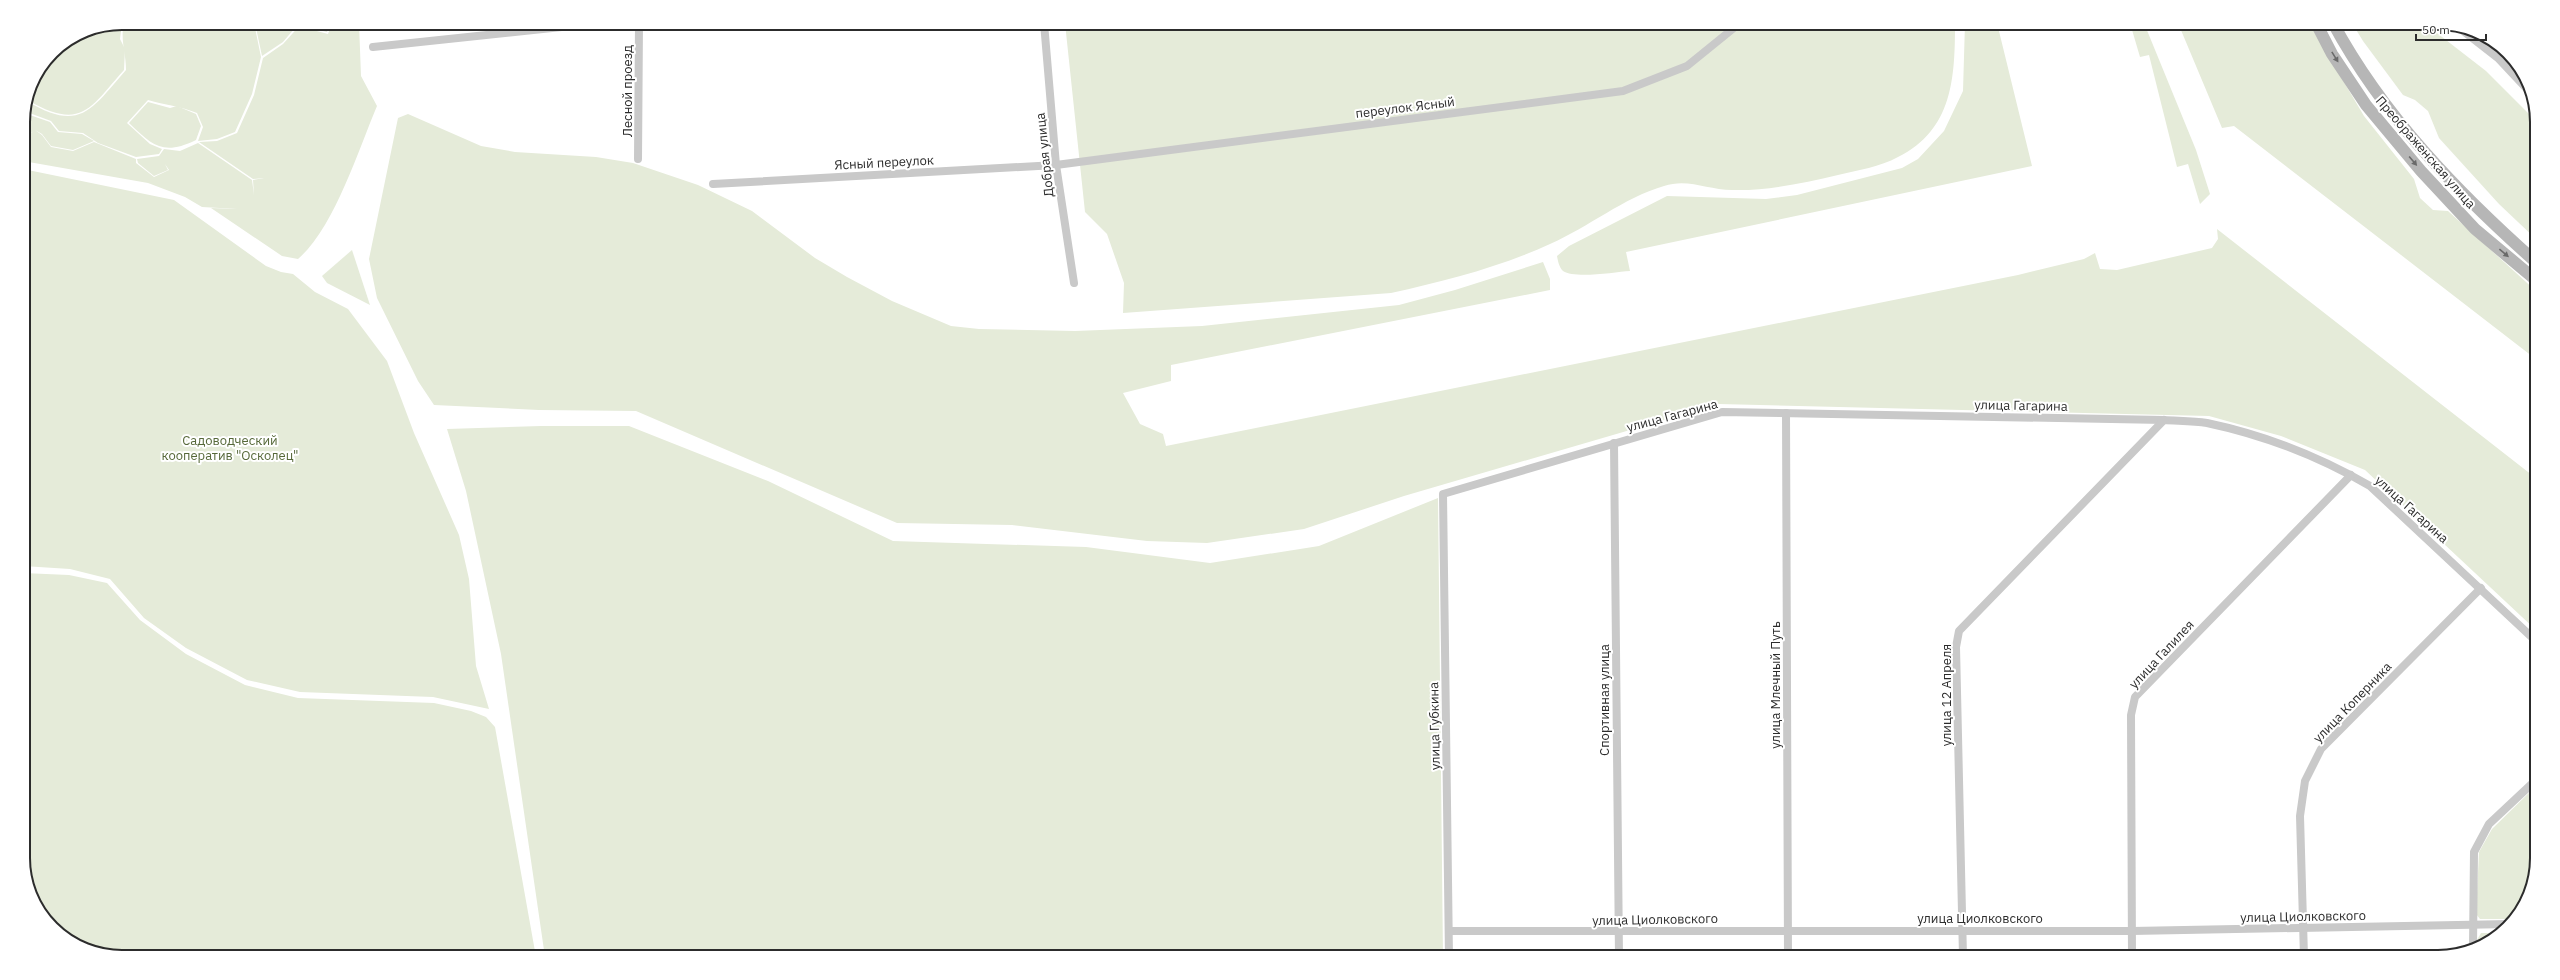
<svg xmlns="http://www.w3.org/2000/svg" width="2560" height="980" viewBox="0 0 2560 980" font-family="'IBM Plex Sans',sans-serif">
<style>
.green{fill:#e5ebd9}
.lines{fill:none;stroke-linecap:round;stroke-linejoin:round}
.minor{stroke:#c9c9c9;stroke-width:8}
.secondary{stroke:#b6b6b6;stroke-width:12}
.oneway{fill:#6a6a6a}
.labels{text-anchor:middle;stroke-width:4;stroke-linejoin:round;paint-order:stroke}
.street-label{font-size:13px;fill:#2c2c2c;stroke:#fff}
.park-label{font-size:13px;fill:#566839;stroke:#fff}
.rim{fill:none;stroke:#2c2c2c;stroke-width:2}
</style>
<rect width="100%" height="100%" fill="#fff"/>
<g class="green">
<path d="M122,23l-2,16 5,10 -1,21c-35,39 -42,61 -97,30 1,-25 34,-62 59,-70 11,-3 24,-5 36,-7z"/>
<path d="M124,23h130l7,34 -9,37 -17,38 -18,7 -19,2 5,-14 -6,-14c-17,-7 -32,-8 -49,-13l-21,23 23,21 12,5 -3,5 -23,3 -38,-14 -15,-10 -24,-2 -8,-10 -27,-10 3,-10c53,32 64,9 99,-31 0,-18 -6,-30 -2,-47z"/>
<polygon points="255,23 299,23 283,42 262,56"/>
<path d="M302,23h12l-1,7 15,4 4,-11h25l1,2 1,-2 2,53 16,30c-19,45 -43,122 -79,153l-16,-3 -71,-48 26,1 -35,-2 -17,-10 -37,-14 -125,-22v-22l11,-8 -11,7 1,-25 26,9 8,10 24,2 12,7 -21,9 -22,-4 -9,-12 -7,-4 7,5 9,12 22,4 21,-9 42,17v4l18,14 15,-7 -4,-6 3,6 -14,6 -16,-13 -1,-4 22,-3 5,-7 16,2 18,-8 54,37 2,15 -1,-15 11,-2 -11,1 -54,-37 18,-1 20,-8 17,-38 9,-37 20,-14z"/>
<polygon points="316,23 330,23 327,32 315,29"/>
<path d="M1065,23h890c0,54 -2,107 -57,134 -18,10 -40,13 -60,18 -35,8 -70,16 -106,15 -24,0 -44,-12 -68,-4 -41,12 -75,41 -114,58 -50,23 -105,37 -159,49l-268,20 1,-30 -17,-49 -22,-22z"/>
<path d="M1965,23h32l35,143 -406,86 4,19c-15,1 -55,8 -67,0 -4,-4 -5,-10 -6,-15l12,-10 98,-50 99,3 31,-4 105,-27 16,-9 26,-28 19,-40z"/>
<polygon points="2130,23 2144,23 2196,150 2210,194 2200,204 2188,164 2177,167 2149,55 2140,57"/>
<polygon points="2178,23 2309,23 2364,116 2414,179 2420,198 2433,210 2448,211 2537,292 2537,360 2234,126 2222,128"/>
<polygon points="2352,23 2424,23 2486,71 2537,122 2537,240 2499,204 2439,138 2428,111 2415,100 2403,95 2363,41"/>
<path d="M148,102l22,6 7,-2 19,8 5,12 -5,14c-33,16 -43,6 -67,-17z"/>
<polygon points="408,114 481,146 515,152 596,157 633,163 698,185 752,211 815,258 847,277 892,301 951,326 979,329 1075,331 1202,326 1399,305 1455,290 1543,262 1550,279 1550,290 1171,365 1171,381 1123,393 1140,424 1163,434 1166,446 2018,275 2084,259 2095,253 2100,269 2117,270 2212,248 2218,239 2217,229 2537,479 2537,631 2365,470 2281,436 2209,416 1719,404 1404,496 1304,529 1207,543 1147,541 1012,525 897,523 636,411 539,410 434,405 418,381 377,298 369,259 398,118"/>
<polygon points="23,169 174,200 266,266 281,272 293,274 315,292 348,309 387,361 414,433 459,535 469,579 476,666 489,709 433,697 300,692 247,680 186,648 144,618 110,579 70,569 23,566"/>
<polygon points="352,250 370,305 327,283 322,276"/>
<polygon points="541,426 629,426 768,481 893,541 1086,547 1210,563 1319,546 1438,498 1443,957 545,957 501,654 466,491 447,429"/>
<polygon points="23,573 69,575 107,583 140,620 186,654 245,685 298,698 434,703 471,711 486,717 495,727 536,957 122,957 90,952 43,918 23,865"/>
<path d="M2537,785c0,46 6,94 -21,134h-36l-4,-5 3,-62 13,-23z"/>
<polygon points="2481,933 2501,933 2493,940 2477,945 2477,940"/>
</g>
<g class="lines">
<g class="minor">
<polyline points="1044,23 1056,165 1074,283"/>
<polyline points="2457,26 2498,58 2527,89"/>
<polyline points="373,47 599,23"/>
<polyline points="638,159 639,23"/>
<polyline points="713,184 1056,165 1623,91 1687,66 1740,23"/>
<polyline points="1786,413 1788,957"/>
<polyline points="1614,443 1619,957"/>
<polyline points="1449,931 2132,931 2510,924"/>
<polyline points="2473,946 2474,852 2489,824 2537,779"/>
<path d="M1449,957l-6,-463 279,-82 442,8c14,1 29,1 43,3 57,12 113,34 163,63l167,156"/>
<polyline points="1963,957 1956,647 1959,631 2164,420"/>
<polyline points="2132,957 2131,715 2135,697 2351,475"/>
<polyline points="2304,957 2300,816 2305,781 2321,749 2481,588"/>
</g>
<g class="secondary">
<polyline points="2316,23 2332,54 2366,105 2421,171 2475,229 2537,281"/>
<path d="M2333,23c50,93 126,171 204,240"/>
</g>
</g>
<defs><path id="oneway-solid" d="M-6-.8H1V-3.2L6.5 0L1 3.2V.8H-6Z"/></defs>
<g class="oneway">
<use href="#oneway-solid" transform="translate(2335 57) rotate(58)"/>
<use href="#oneway-solid" transform="translate(2413 161) rotate(50)"/>
<use href="#oneway-solid" transform="translate(2504 253) rotate(40)"/>
</g>
<g class="labels">
<g class="street-label">
<text transform="translate(627 91) rotate(-90)" y="5">Лесной проезд</text>
<text transform="translate(1405 107) rotate(-7)" y="5">переулок Ясный</text>
<text transform="translate(2426 152) rotate(49)" y="5">Преображенская улица</text>
<text transform="translate(1044 155) rotate(-96)" y="5">Добрая улица</text>
<text transform="translate(884 162) rotate(-3)" y="5">Ясный переулок</text>
<text transform="translate(2021 405) rotate(1)" y="5">улица Гагарина</text>
<text transform="translate(1672 415) rotate(-15)" y="5">улица Гагарина</text>
<text transform="translate(2412 509) rotate(42)" y="5">улица Гагарина</text>
<text transform="translate(2161 654) rotate(-47)" y="5">улица Галилея</text>
<text transform="translate(1775 685) rotate(-90)" y="5">улица Млечный Путь</text>
<text transform="translate(1946 695) rotate(-90)" y="5">улица 12 Апреля</text>
<text transform="translate(1604 700) rotate(-90)" y="5">Спортивная улица</text>
<text transform="translate(2352 702) rotate(-46)" y="5">улица Коперника</text>
<text transform="translate(1434 726) rotate(-91)" y="5">улица Губкина</text>
<text transform="translate(2303 916) rotate(-1)" y="5">улица Циолковского</text>
<text x="1980" y="923">улица Циолковского</text>
<text transform="translate(1655 919) rotate(-1)" y="5">улица Циолковского</text>
</g>
<g class="park-label">
<text x="230" y="445">Садоводческий<tspan x="230" dy="15">кооператив "Осколец"</tspan></text>
</g>
</g>
<path d="M0 0H2560V980H0ZM122 30H2438A92 92 0 0 1 2530 122V858A92 92 0 0 1 2438 950H122A92 92 0 0 1 30 858V122A92 92 0 0 1 122 30Z" fill="#fff" fill-rule="evenodd"/>
<path class="rim" d="M122 30H2438A92 92 0 0 1 2530 122V858A92 92 0 0 1 2438 950H122A92 92 0 0 1 30 858V122A92 92 0 0 1 122 30Z"/>
<path d="M2416 34v6h70v-6" fill="none" stroke="#2c2c2c" stroke-width="2"/>
<text x="2422" y="34" font-size="12" fill="#2c2c2c" stroke="#ffffff" stroke-width="3" paint-order="stroke">50 m</text>
</svg>
